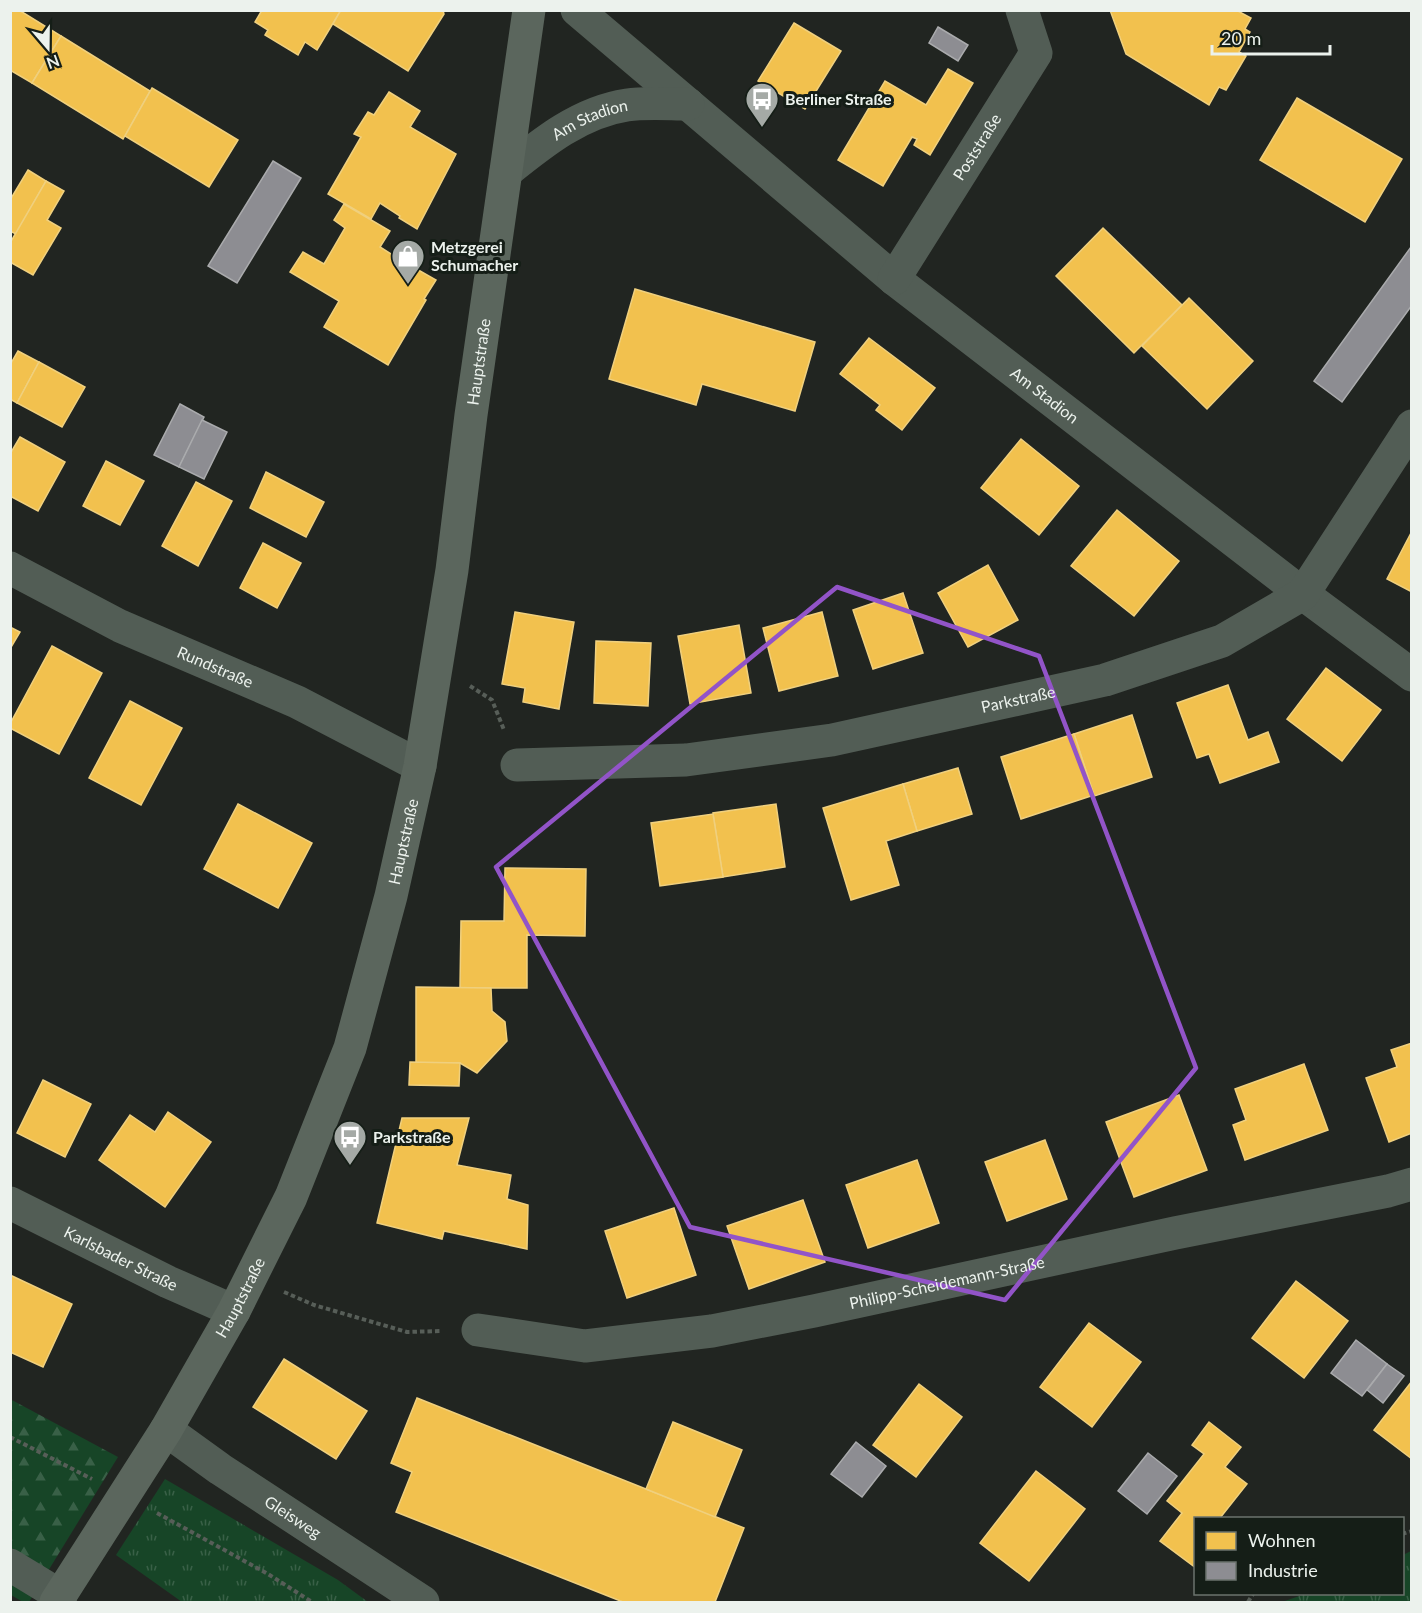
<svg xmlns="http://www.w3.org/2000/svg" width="1422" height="1613" viewBox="0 0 1422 1613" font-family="Lato,sans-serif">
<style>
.forest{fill:url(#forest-firs)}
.park{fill:url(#park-tufts)}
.homes{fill:#f2c14e;stroke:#f0d07e;stroke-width:1.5}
.industry{fill:#8d8d92;stroke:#aaabad;stroke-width:1.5}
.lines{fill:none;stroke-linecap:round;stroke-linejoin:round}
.path{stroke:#575e58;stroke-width:4;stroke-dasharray:4.5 3;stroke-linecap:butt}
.minor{stroke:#525d55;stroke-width:33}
.major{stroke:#5b665d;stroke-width:33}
.marked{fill:none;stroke:#9254c8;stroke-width:4.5;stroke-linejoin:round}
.labels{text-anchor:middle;stroke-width:6;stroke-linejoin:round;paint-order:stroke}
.poi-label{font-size:16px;font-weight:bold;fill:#ecf2ed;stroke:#151e17;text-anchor:start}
.street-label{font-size:16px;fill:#ecf2ed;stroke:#151e17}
</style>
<defs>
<pattern id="forest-firs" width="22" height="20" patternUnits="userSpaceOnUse" patternTransform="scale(1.5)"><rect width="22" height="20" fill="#174527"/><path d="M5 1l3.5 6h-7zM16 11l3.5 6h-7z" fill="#396047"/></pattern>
<pattern id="park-tufts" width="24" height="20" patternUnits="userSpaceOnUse" patternTransform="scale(1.5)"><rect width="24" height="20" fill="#174527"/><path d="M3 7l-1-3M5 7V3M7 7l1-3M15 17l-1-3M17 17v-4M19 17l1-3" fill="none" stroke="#396047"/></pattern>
</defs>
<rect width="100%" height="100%" fill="#212521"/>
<polygon class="forest" points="10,1399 118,1457 29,1602 23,1602 11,1595"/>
<g class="park">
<polygon points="165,1479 338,1580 368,1602 182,1602 116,1555"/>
<polygon points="1411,1551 1411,1602 1282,1602 1305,1594 1402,1594 1403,1555"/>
</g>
<g class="homes">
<polygon points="10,10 19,10 61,36 32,83 10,70"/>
<polygon points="262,10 341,10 317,50 305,42 298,55 265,35 268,30 255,22"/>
<polygon points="341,10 443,10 444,14 408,71 333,24"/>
<polygon points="1110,10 1236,10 1251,18 1245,29 1250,32 1239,52 1246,56 1226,90 1219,87 1209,105 1126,54"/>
<polygon points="794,23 841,51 805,109 758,81"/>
<polygon points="61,36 150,91 123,139 32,83"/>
<polygon points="948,69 973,83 930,155 914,145 917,139 912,137 883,186 838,160 885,81 926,105"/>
<polygon points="152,88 238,140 209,187 125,136"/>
<polygon points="389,92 420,111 410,127 456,154 417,229 399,218 400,216 380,203 371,219 328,194 361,137 354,134 368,112 374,115"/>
<polygon points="1297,98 1402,159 1365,222 1260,160"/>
<polygon points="28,170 46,181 16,234 10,231 10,200"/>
<polygon points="46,181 64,191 47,220 61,228 33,275 10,262 10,243"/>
<polygon points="344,204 390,231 380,247 399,259 400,256 415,265 413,267 436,280 424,299 426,300 388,365 324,327 339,301 290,272 303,252 324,264 345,228 334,220"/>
<polygon points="1103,228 1182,305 1134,353 1056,276"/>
<polygon points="635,289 815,342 795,411 702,384 696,405 609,379"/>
<polygon points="1189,298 1253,361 1207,409 1142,346"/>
<polygon points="869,338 935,388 902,430 876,410 880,405 840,374"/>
<polygon points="18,351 39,362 17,403 10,399 10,365"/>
<polygon points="39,362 85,387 62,427 17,403"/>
<polygon points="20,437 65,462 38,511 10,496 10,454"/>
<polygon points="1021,439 1079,486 1039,535 981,488"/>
<polygon points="106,461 144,481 120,525 83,506"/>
<polygon points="266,472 324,502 306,537 250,508"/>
<polygon points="196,482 232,501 198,566 162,546"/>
<polygon points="1117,510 1179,561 1134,616 1071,566"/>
<polygon points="1412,531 1412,592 1387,579"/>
<polygon points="263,543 301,563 277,608 240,588"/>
<polygon points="988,565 1018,620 968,647 938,593"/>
<polygon points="903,593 923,653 873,669 853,610"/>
<polygon points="515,612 574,622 559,709 523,702 525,688 502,684"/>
<polygon points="822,612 838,676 779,691 763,628"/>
<polygon points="739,625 751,693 690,704 678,636"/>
<polygon points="10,627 20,632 10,649"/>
<polygon points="596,641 651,643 648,706 594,703"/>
<polygon points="52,646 102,673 59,754 10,728 10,724"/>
<polygon points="1326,668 1381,710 1342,761 1287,719"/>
<polygon points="1228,685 1248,740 1268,732 1279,762 1220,783 1209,754 1197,758 1177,703"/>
<polygon points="130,701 182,728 141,805 89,778"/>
<polygon points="1132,715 1152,777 1094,796 1074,734"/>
<polygon points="1074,734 1094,795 1021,819 1001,757"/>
<polygon points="958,768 972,814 917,831 903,784"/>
<polygon points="903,784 917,831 886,841 899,885 851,900 823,808"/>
<polygon points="238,804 312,843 278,908 204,869"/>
<polygon points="776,804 785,867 723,877 713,813"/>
<polygon points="713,814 723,877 660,886 651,823"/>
<polygon points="505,868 586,869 585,936 527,935 527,988 460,988 461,921 504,921"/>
<polygon points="416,987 491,988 492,1011 505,1022 507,1041 477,1073 460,1063 416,1063"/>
<polygon points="1412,1043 1412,1133 1389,1142 1366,1078 1397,1067 1391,1050"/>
<polygon points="410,1062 460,1063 459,1086 409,1085"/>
<polygon points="1304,1064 1328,1130 1245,1160 1233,1125 1246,1120 1235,1089"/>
<polygon points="43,1080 91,1104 65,1157 17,1133"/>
<polygon points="1179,1095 1207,1170 1134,1197 1106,1122"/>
<polygon points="168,1112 211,1142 165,1207 99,1160 130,1115 155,1132"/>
<polygon points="402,1118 469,1118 457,1165 511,1175 507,1199 528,1205 527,1249 444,1231 442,1239 377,1223"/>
<polygon points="1045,1140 1067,1199 1007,1221 985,1162"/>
<polygon points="917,1160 939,1223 868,1248 846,1185"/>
<polygon points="803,1200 825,1262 749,1289 727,1226"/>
<polygon points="674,1208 696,1275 627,1298 605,1231"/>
<polygon points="10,1275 72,1304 43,1367 10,1352"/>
<polygon points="1296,1281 1348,1321 1304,1378 1252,1338"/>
<polygon points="1089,1323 1141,1362 1092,1427 1040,1387"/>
<polygon points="284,1359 367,1411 336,1459 253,1407"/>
<polygon points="1412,1381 1412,1459 1374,1430"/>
<polygon points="919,1384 962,1417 916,1477 873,1445"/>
<polygon points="417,1398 744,1528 715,1602 623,1602 396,1512 412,1472 391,1463"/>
<polygon points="673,1422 742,1450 715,1517 646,1489"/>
<polygon points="1209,1422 1241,1447 1225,1467 1247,1484 1220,1518 1196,1518 1196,1568 1160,1541 1182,1513 1167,1501 1204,1454 1192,1445"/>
<polygon points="1036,1471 1085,1509 1029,1581 980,1543"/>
</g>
<g class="industry">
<polygon points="938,27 968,45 958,61 929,43"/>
<polygon points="273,161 301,178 237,283 208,266"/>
<polygon points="1411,247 1412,305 1342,402 1314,381"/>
<polygon points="180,404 204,417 179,467 154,455"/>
<polygon points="202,420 227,432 204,479 179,467"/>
<polygon points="1356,1340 1387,1364 1362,1396 1331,1373"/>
<polygon points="1387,1364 1404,1376 1383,1403 1367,1390"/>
<polygon points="856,1442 886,1466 862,1497 831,1474"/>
<polygon points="1148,1453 1177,1476 1147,1514 1118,1491"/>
</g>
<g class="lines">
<g class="path">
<polyline points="470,686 492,700 504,730"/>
<polyline points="284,1292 314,1305 407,1332 441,1331"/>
<polyline points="10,1437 92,1479"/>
<polyline points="157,1513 268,1574 312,1602"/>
<polyline points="1402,1534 1412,1531"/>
<polyline points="1248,1602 1253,1594"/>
</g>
<g class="minor">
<path id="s1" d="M577,10l317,269 409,315 109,81"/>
<path id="s2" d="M506,172c36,-29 74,-60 121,-67 18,-3 43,-1 61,-1"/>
<path id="s3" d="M894,279l142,-226 -14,-43"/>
<path id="s4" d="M10,568l110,58 177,76 123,64"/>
<path id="s5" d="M517,765l169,-5 146,-20 273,-60 117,-39 81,-47 109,-168"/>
<path id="s6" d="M10,1203l158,79 66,29"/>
<path id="s7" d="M478,1330l107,16 127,-15 102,-20 361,-78 213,-42 24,-7"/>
<path id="s8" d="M166,1430l54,39 203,133"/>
<polyline points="10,1565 61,1596"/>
</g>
<path class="major" id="s9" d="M56,1602l110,-172 68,-119 57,-114 59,-149 41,-152 29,-130 32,-196 19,-155 58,-405"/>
</g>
<path class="marked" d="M837,587l202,69 157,412 -191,232 -315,-73 -194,-360z"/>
<defs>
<symbol id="bus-pin" viewBox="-11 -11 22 30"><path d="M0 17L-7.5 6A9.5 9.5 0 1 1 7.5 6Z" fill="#a5aaa6" stroke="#151e17"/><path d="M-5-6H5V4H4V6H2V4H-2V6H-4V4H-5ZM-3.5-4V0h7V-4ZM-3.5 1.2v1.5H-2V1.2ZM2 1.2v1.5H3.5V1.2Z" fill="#fff"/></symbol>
<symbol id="shop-pin" viewBox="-11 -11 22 30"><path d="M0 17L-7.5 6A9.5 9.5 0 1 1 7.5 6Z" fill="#a5aaa6" stroke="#151e17"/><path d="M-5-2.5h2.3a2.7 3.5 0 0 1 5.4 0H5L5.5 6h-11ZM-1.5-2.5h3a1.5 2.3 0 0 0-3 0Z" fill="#fff"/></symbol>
</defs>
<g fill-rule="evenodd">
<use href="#bus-pin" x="743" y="80" width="38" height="52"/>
<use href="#shop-pin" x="389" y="237" width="38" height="52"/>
<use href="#bus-pin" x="331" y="1118" width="38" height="52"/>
</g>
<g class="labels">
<g class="poi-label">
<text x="785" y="105">Berliner Straße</text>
<text x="431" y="253">Metzgerei<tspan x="431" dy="18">Schumacher</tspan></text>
<text x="373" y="1143">Parkstraße</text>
</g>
<g class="street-label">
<text dy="6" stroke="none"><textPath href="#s2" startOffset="100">Am Stadion</textPath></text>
<text dy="6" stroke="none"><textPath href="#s3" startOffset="156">Poststraße</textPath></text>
<text dy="6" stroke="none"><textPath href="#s9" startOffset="1328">Hauptstraße</textPath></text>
<text dy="6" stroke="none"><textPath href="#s1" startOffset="606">Am Stadion</textPath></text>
<text dy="6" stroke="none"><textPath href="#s4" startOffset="228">Rundstraße</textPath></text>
<text dy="6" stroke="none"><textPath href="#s5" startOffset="507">Parkstraße</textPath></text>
<text dy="6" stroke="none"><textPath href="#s9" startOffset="842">Hauptstraße</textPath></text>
<text dy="6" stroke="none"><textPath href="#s6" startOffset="124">Karlsbader Straße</textPath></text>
<text dy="6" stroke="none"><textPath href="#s7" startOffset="476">Philipp-Scheidemann-Straße</textPath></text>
<text dy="6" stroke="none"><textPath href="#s9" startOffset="356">Hauptstraße</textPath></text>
<text dy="6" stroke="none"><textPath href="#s8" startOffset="154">Gleisweg</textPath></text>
</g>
</g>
<rect width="1422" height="1613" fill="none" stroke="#ecf2ed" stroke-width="24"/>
<rect x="1194" y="1517" width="210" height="78" fill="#151e17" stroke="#6b736d" stroke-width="1.5"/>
<rect x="1206" y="1532" width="30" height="18" fill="#f2c14e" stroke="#6b736d" stroke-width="1.5"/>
<text x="1248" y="1547" font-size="18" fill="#ecf2ed">Wohnen</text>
<rect x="1206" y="1562" width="30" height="18" fill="#8d8d92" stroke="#6b736d" stroke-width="1.5"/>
<text x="1248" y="1577" font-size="18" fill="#ecf2ed">Industrie</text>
<g transform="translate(48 48) rotate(160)" stroke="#151e17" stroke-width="4.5" paint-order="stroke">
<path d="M0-4.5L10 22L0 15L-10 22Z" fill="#ecf2ed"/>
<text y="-9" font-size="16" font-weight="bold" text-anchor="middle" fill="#ecf2ed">N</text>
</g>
<path d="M1212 45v9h118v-9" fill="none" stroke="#ecf2ed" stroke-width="3"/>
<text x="1221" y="45" font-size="18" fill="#ecf2ed" stroke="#151e17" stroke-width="4.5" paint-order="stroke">20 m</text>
</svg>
